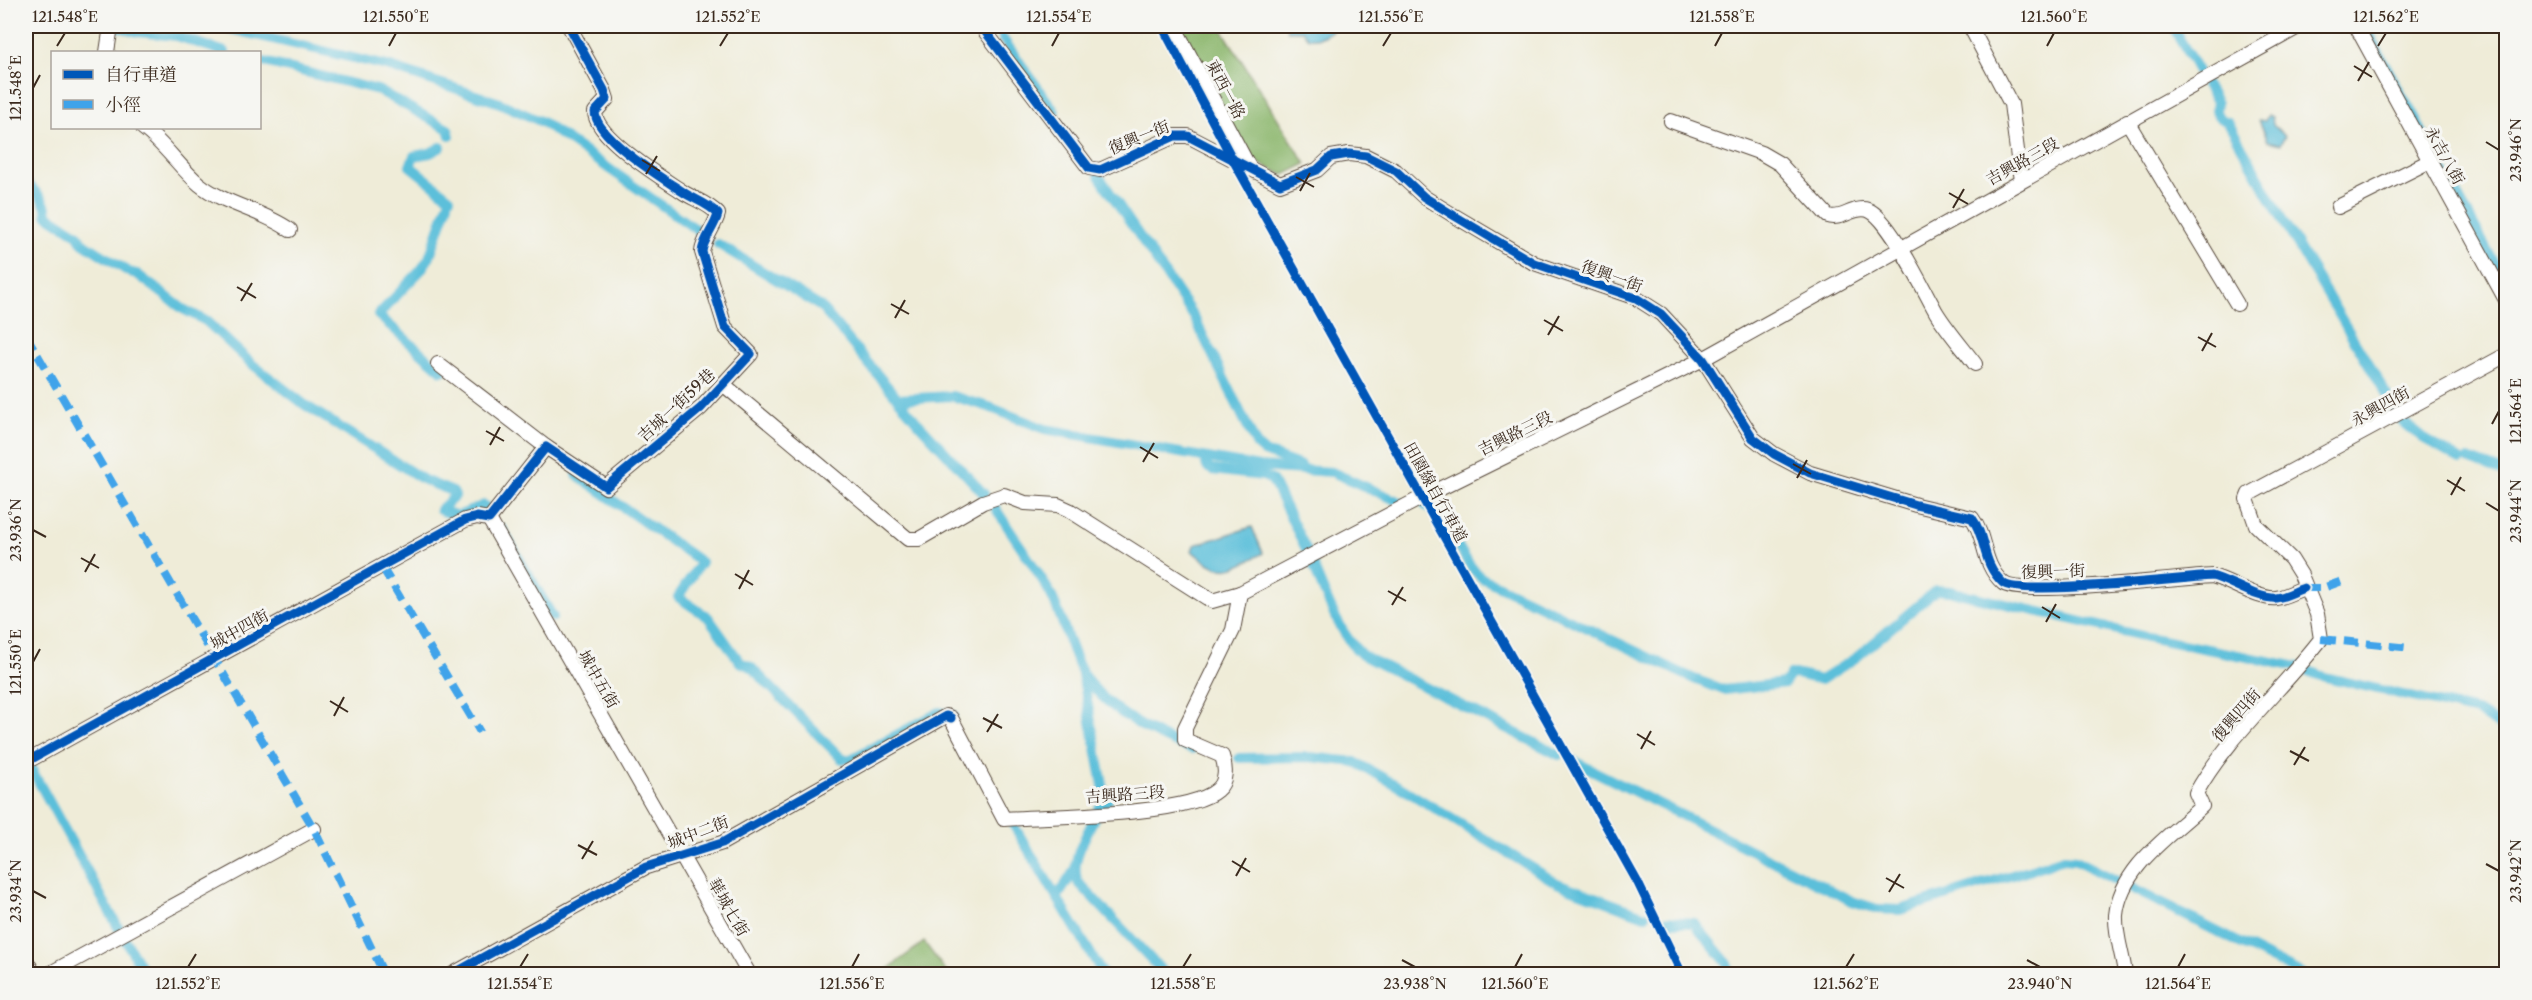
<svg xmlns="http://www.w3.org/2000/svg" width="2532" height="1000" viewBox="0 0 2532 1000" font-family="'Libre Caslon Text','Noto Serif TC',serif">
<style>
.forest{fill:#8eb86f;stroke:#647146;stroke-width:1.5}
.water{fill:#5bbfda;stroke:#4b747c;stroke-width:1.5}
.lines{fill:none;stroke-linecap:round;stroke-linejoin:round}
.canal{stroke:#5bbfda;stroke-width:10}
.minor-casing{stroke:#56473a;stroke-width:16}
.minor{stroke:#fff;stroke-width:14}
.quiet{stroke:#3fa3ea;stroke-width:8;stroke-dasharray:15 8;stroke-linecap:butt}
.cycleway-casing{stroke:#f6f6f2;stroke-width:13}
.cycleway{stroke:#0057b8;stroke-width:9}
.ticks{fill:none;stroke:#3b2a1e;stroke-width:2}
.labels{text-anchor:middle;stroke-width:6;stroke-linejoin:round;paint-order:stroke}
.street-label{font-size:16px;fill:#3b2a1e;stroke:#f6f6f2}
.neatline{fill:none;stroke:#3b2a1e;stroke-width:2}
.ticks-label{font-size:15px;text-anchor:middle;fill:#3b2a1e}
</style>
<rect width="100%" height="100%" fill="#f6f6f2"/>
<filter id="ink" filterUnits="userSpaceOnUse"><feTurbulence type="fractalNoise" baseFrequency=".0167" numOctaves="2"/><feDisplacementMap in="SourceGraphic" scale="12" xChannelSelector="R" yChannelSelector="G"/><feConvolveMatrix kernelMatrix="1 2 1 2 8 2 1 2 1" color-interpolation-filters="sRGB"/></filter>
<filter id="wash" filterUnits="userSpaceOnUse"><feTurbulence type="fractalNoise" baseFrequency=".008" numOctaves="4" result="noise"/><feDisplacementMap in="SourceGraphic" scale="24" xChannelSelector="R" yChannelSelector="G"/><feGaussianBlur stdDeviation="1.35" result="paint"/><feColorMatrix in="noise" values="0 0 0 0 0 0 0 0 0 0 0 0 0 0 0 0 0 1.4 0 .05"/><feComposite in="paint" operator="in"/></filter>
<g filter="url(#wash)">
<rect width="100%" height="100%" fill="#efecd8"/>
<g class="forest">
<polygon points="1175,26 1220,26 1306,164 1284,175 1243,156"/>
<polygon points="924,942 948,974 881,974"/>
</g>
<g class="water">
<path d="M1286,26h52c-9,7 -17,14 -30,12l-6,-7h-15z"/>
<polygon points="2268,115 2272,117 2273,125 2285,136 2280,144 2268,141 2259,120 2265,121"/>
<path d="M1252,527l11,26c-32,18 -41,24 -71,-2l2,-6z"/>
</g>
<g class="lines">
<g class="canal">
<polyline points="115,26 138,32 177,36 225,52"/>
<polyline points="217,26 387,66 500,103 542,122 707,237"/>
<polyline points="995,26 1000,32"/>
<polyline points="2172,26 2198,71"/>
<polyline points="2364,26 2506,284"/>
<polyline points="1003,39 1055,112"/>
<polyline points="260,61 378,90 448,129 450,136"/>
<path d="M2206,85l11,18c-3,11 1,15 11,19l54,97 115,193"/>
<polyline points="441,147 430,153 414,156 410,166 450,198"/>
<polyline points="1099,176 1194,317 1257,446 1264,452 1301,466"/>
<path d="M26,182c9,10 21,18 21,33l30,19 5,8 47,30 8,2 46,35 23,12 46,43 53,41 119,75 29,12 2,4 -15,14 18,6 26,-11 6,6"/>
<polyline points="718,244 821,307 919,424 984,494"/>
<polyline points="442,371 378,315 421,270 429,258 448,204"/>
<polyline points="898,399 952,396 989,407 1045,429 1259,467 1332,472 1400,502"/>
<polyline points="2402,421 2423,438 2460,460"/>
<polyline points="1205,459 1207,467 1212,470 1263,476 1272,480 1307,551"/>
<polyline points="2468,459 2506,473"/>
<polyline points="577,475 701,562 678,597 708,617 740,662 751,667 842,759 851,759 940,712 953,715"/>
<path d="M993,504c18,30 40,58 57,89 13,24 18,53 31,77 22,38 71,65 111,79"/>
<path d="M1425,505c29,18 32,52 57,73l212,101 30,11 61,-7 5,-8 5,-1 26,6 36,-23 79,-67 14,1 197,46 151,30"/>
<polyline points="502,529 553,617"/>
<path d="M1311,561c14,31 26,70 51,94l197,100"/>
<polyline points="2301,668 2321,676 2477,712 2506,730"/>
<polyline points="1082,674 1104,790 1108,800 1099,808"/>
<polyline points="1239,758 1309,757 1355,762 1400,787 1557,883 1645,916"/>
<polyline points="1572,760 1852,901 1877,909 1900,910 2064,859 2076,860 2121,883"/>
<polyline points="31,768 119,929"/>
<path d="M1094,818c-8,20 -25,43 -16,64l87,92"/>
<polyline points="1014,826 1103,974"/>
<polyline points="2129,887 2301,974"/>
<polyline points="1058,896 1074,871"/>
<polyline points="1665,921 1694,923 1727,963 1731,974"/>
<polyline points="124,938 145,974"/>
</g>
</g>
</g>
<g filter="url(#ink)">
<g class="lines">
<defs>
<g id="minor">
<path d="M981,26l108,142 11,2 75,-34h13l92,48 37,-14 14,-13 18,-3 17,2 30,15 28,26 29,18 81,48 102,35 25,16 42,45 50,79 21,16 36,19 106,32 56,13c15,20 9,45 31,65 16,14 178,-5 209,-7 19,5 47,24 64,22 9,-1 19,-7 28,-10"/>
<polyline points="1174,26 1249,167"/>
<polyline points="1970,26 2011,104 2021,181"/>
<polyline points="2356,26 2506,300"/>
<polyline points="107,52 111,26"/>
<path d="M1671,121l90,32 19,11 48,52c14,5 26,-11 40,-6 21,7 56,81 68,102 11,18 26,35 39,52"/>
<polyline points="2127,121 2237,304"/>
<path d="M143,128c21,15 36,39 56,56 26,21 63,26 91,46"/>
<polyline points="2338,207 2430,161"/>
<polyline points="438,364 546,447"/>
<polyline points="723,384 908,539 919,539 983,502 1004,495 1025,503 1058,505 1069,510 1212,601 1240,593"/>
<polyline points="489,519 749,974"/>
<path d="M26,762l439,-242 12,-3 12,2 57,-72 60,40 95,-79 50,-54 -26,-27 -23,-75c1,-13 13,-25 16,-38 -10,-11 -23,-14 -35,-22 -21,-14 -88,-55 -88,-80l12,-13 -3,-9 -35,-64"/>
<polyline points="26,960 34,974"/>
<polyline points="49,974 314,829"/>
<path d="M453,974l193,-107 76,-24 224,-127 5,2 53,101c43,-3 184,-3 213,-29 10,-8 9,-23 5,-34l-37,-16v-12l48,-98 7,-37 181,-95 282,-139 597,-333"/>
<path d="M2125,974c-2,-19 -10,-39 -9,-59 5,-48 53,-78 86,-109l-6,-13c32,-57 85,-102 125,-154l-4,-25 -16,-39 -10,-16 -35,-34 -9,-26 2,-5 257,-139"/>
</g>
</defs>
<use href="#minor" class="minor-casing"/>
<use href="#minor" class="minor"/>
<g class="quiet">
<polyline points="26,335 314,829 384,974"/>
<polyline points="382,567 480,732"/>
<polyline points="2304,588 2323,588 2345,580"/>
<polyline points="2321,639 2411,648"/>
</g>
<defs>
<g id="cycleway">
<path d="M981,26l108,142 11,2 75,-34h13l92,48 37,-14 14,-13 18,-3 17,2 30,15 28,26 29,18 81,48 102,35 25,16 42,45 50,79 21,16 36,19 106,32 56,13c15,20 9,45 31,65 16,14 178,-5 209,-7 19,5 47,24 64,22 9,-1 19,-7 28,-10"/>
<polyline points="1162,26 1232,158 1638,883 1682,974"/>
<path d="M26,762l439,-242 12,-3 12,2 57,-72 60,40 95,-79 50,-54 -26,-27 -23,-75c1,-13 13,-25 16,-38 -10,-11 -23,-14 -35,-22 -21,-14 -88,-55 -88,-80l12,-13 -3,-9 -35,-64"/>
<polyline points="453,974 646,867 722,843 946,716 951,718"/>
</g>
</defs>
<use href="#cycleway" class="cycleway-casing"/>
<use href="#cycleway" class="cycleway"/>
</g>
</g>
<path class="ticks" d="M57,46l8,-13M389,46l7,-13M720,46l8,-13M1052,46l7,-13M1383,46l8,-13M1715,46l7,-13M2047,46l7,-13M2378,46l8,-13M2354,66l18,11M2358,81l11,-19M33,88l7,-13M2486,142l13,8M642,160l18,11M646,174l11,-18M1296,177l18,10M1300,191l10,-18M1949,193l19,11M1953,208l11,-19M237,287l19,11M241,301l11,-18M891,304l18,10M895,318l10,-18M1544,320l19,11M1548,335l11,-19M2198,337l18,10M2202,351l10,-18M2492,424l7,-13M486,431l18,10M490,445l10,-18M1140,447l18,11M1143,462l11,-19M1793,464l18,10M1797,478l10,-18M2447,480l18,11M2451,495l10,-18M2486,503l13,8M33,530l13,7M81,558l18,10M85,572l10,-18M735,574l18,11M739,589l10,-19M1388,591l18,10M1392,605l11,-18M2042,607l18,11M2046,622l10,-18M33,662l7,-13M330,701l18,11M334,716l10,-19M983,718l19,10M987,732l11,-18M1637,734l18,11M1641,749l10,-18M2290,751l19,10M2294,765l11,-18M578,845l19,10M582,859l11,-18M1232,861l18,11M2486,864l13,7M1236,876l10,-18M1886,878l18,10M33,891l13,7M1889,892l11,-18M1402,960l13,7M2027,960l13,7M188,967l8,-13M520,967l8,-13M852,967l7,-13M1183,967l8,-13M1515,967l7,-13M1846,967l8,-13M2178,967l7,-13"/>
<g class="labels">
<g class="street-label">
<text transform="translate(1226 89) rotate(62)" y="6">東西一路</text>
<text transform="translate(1139 137) rotate(-22)" y="6">復興一街</text>
<text transform="translate(2445 155) rotate(61)" y="6">永吉八街</text>
<text transform="translate(2022 161) rotate(-29)" y="6">吉興路三段</text>
<text transform="translate(1612 276) rotate(20)" y="6">復興一街</text>
<text transform="translate(676 405) rotate(-43)" y="6">吉城一街59巷</text>
<text transform="translate(2380 406) rotate(-29)" y="6">永興四街</text>
<text transform="translate(1515 433) rotate(-26)" y="6">吉興路三段</text>
<text transform="translate(1436 492) rotate(61)" y="6">田園線自行車道</text>
<text transform="translate(2053 571) rotate(-2)" y="6">復興一街</text>
<text transform="translate(239 629) rotate(-29)" y="6">城中四街</text>
<text transform="translate(599 679) rotate(60)" y="6">城中五街</text>
<text transform="translate(2236 715) rotate(-49)" y="6">復興四街</text>
<text transform="translate(1125 794) rotate(-4)" y="6">吉興路三段</text>
<text transform="translate(698 832) rotate(-21)" y="6">城中二街</text>
<text transform="translate(729 907) rotate(60)" y="6">華城七街</text>
</g>
</g>
<rect width="2532" height="1000" fill="none" stroke="#f6f6f2" stroke-width="66"/>
<rect x="51" y="51" width="210" height="78" fill="#f6f6f2" stroke="#aba49d" stroke-width="1.5"/>
<rect x="63" y="70" width="30" height="9" fill="#0057b8" stroke="#aba49d" stroke-width="1.5"/>
<text x="105" y="81" font-size="18" fill="#3b2a1e">自行車道</text>
<rect x="63" y="100" width="30" height="9" fill="#3fa3ea" stroke="#aba49d" stroke-width="1.5"/>
<text x="105" y="111" font-size="18" fill="#3b2a1e">小徑</text>
<rect x="33" y="33" width="2466" height="934" class="neatline"/>
<g class="ticks-label">
<text x="65" y="22">121.548°E</text>
<text x="396" y="22">121.550°E</text>
<text x="728" y="22">121.552°E</text>
<text x="1059" y="22">121.554°E</text>
<text x="1391" y="22">121.556°E</text>
<text x="1722" y="22">121.558°E</text>
<text x="2054" y="22">121.560°E</text>
<text x="2386" y="22">121.562°E</text>
<text transform="translate(16 88) rotate(-90)" y="5">121.548°E</text>
<text transform="translate(2516 150) rotate(-90)" y="5">23.946°N</text>
<text transform="translate(2516 411) rotate(-90)" y="5">121.564°E</text>
<text transform="translate(2516 511) rotate(-90)" y="5">23.944°N</text>
<text transform="translate(16 530) rotate(-90)" y="5">23.936°N</text>
<text transform="translate(16 662) rotate(-90)" y="5">121.550°E</text>
<text transform="translate(2516 871) rotate(-90)" y="5">23.942°N</text>
<text transform="translate(16 891) rotate(-90)" y="5">23.934°N</text>
<text x="188" y="989">121.552°E</text>
<text x="520" y="989">121.554°E</text>
<text x="852" y="989">121.556°E</text>
<text x="1183" y="989">121.558°E</text>
<text x="1415" y="989">23.938°N</text>
<text x="1515" y="989">121.560°E</text>
<text x="1846" y="989">121.562°E</text>
<text x="2040" y="989">23.940°N</text>
<text x="2178" y="989">121.564°E</text>
</g>
</svg>
